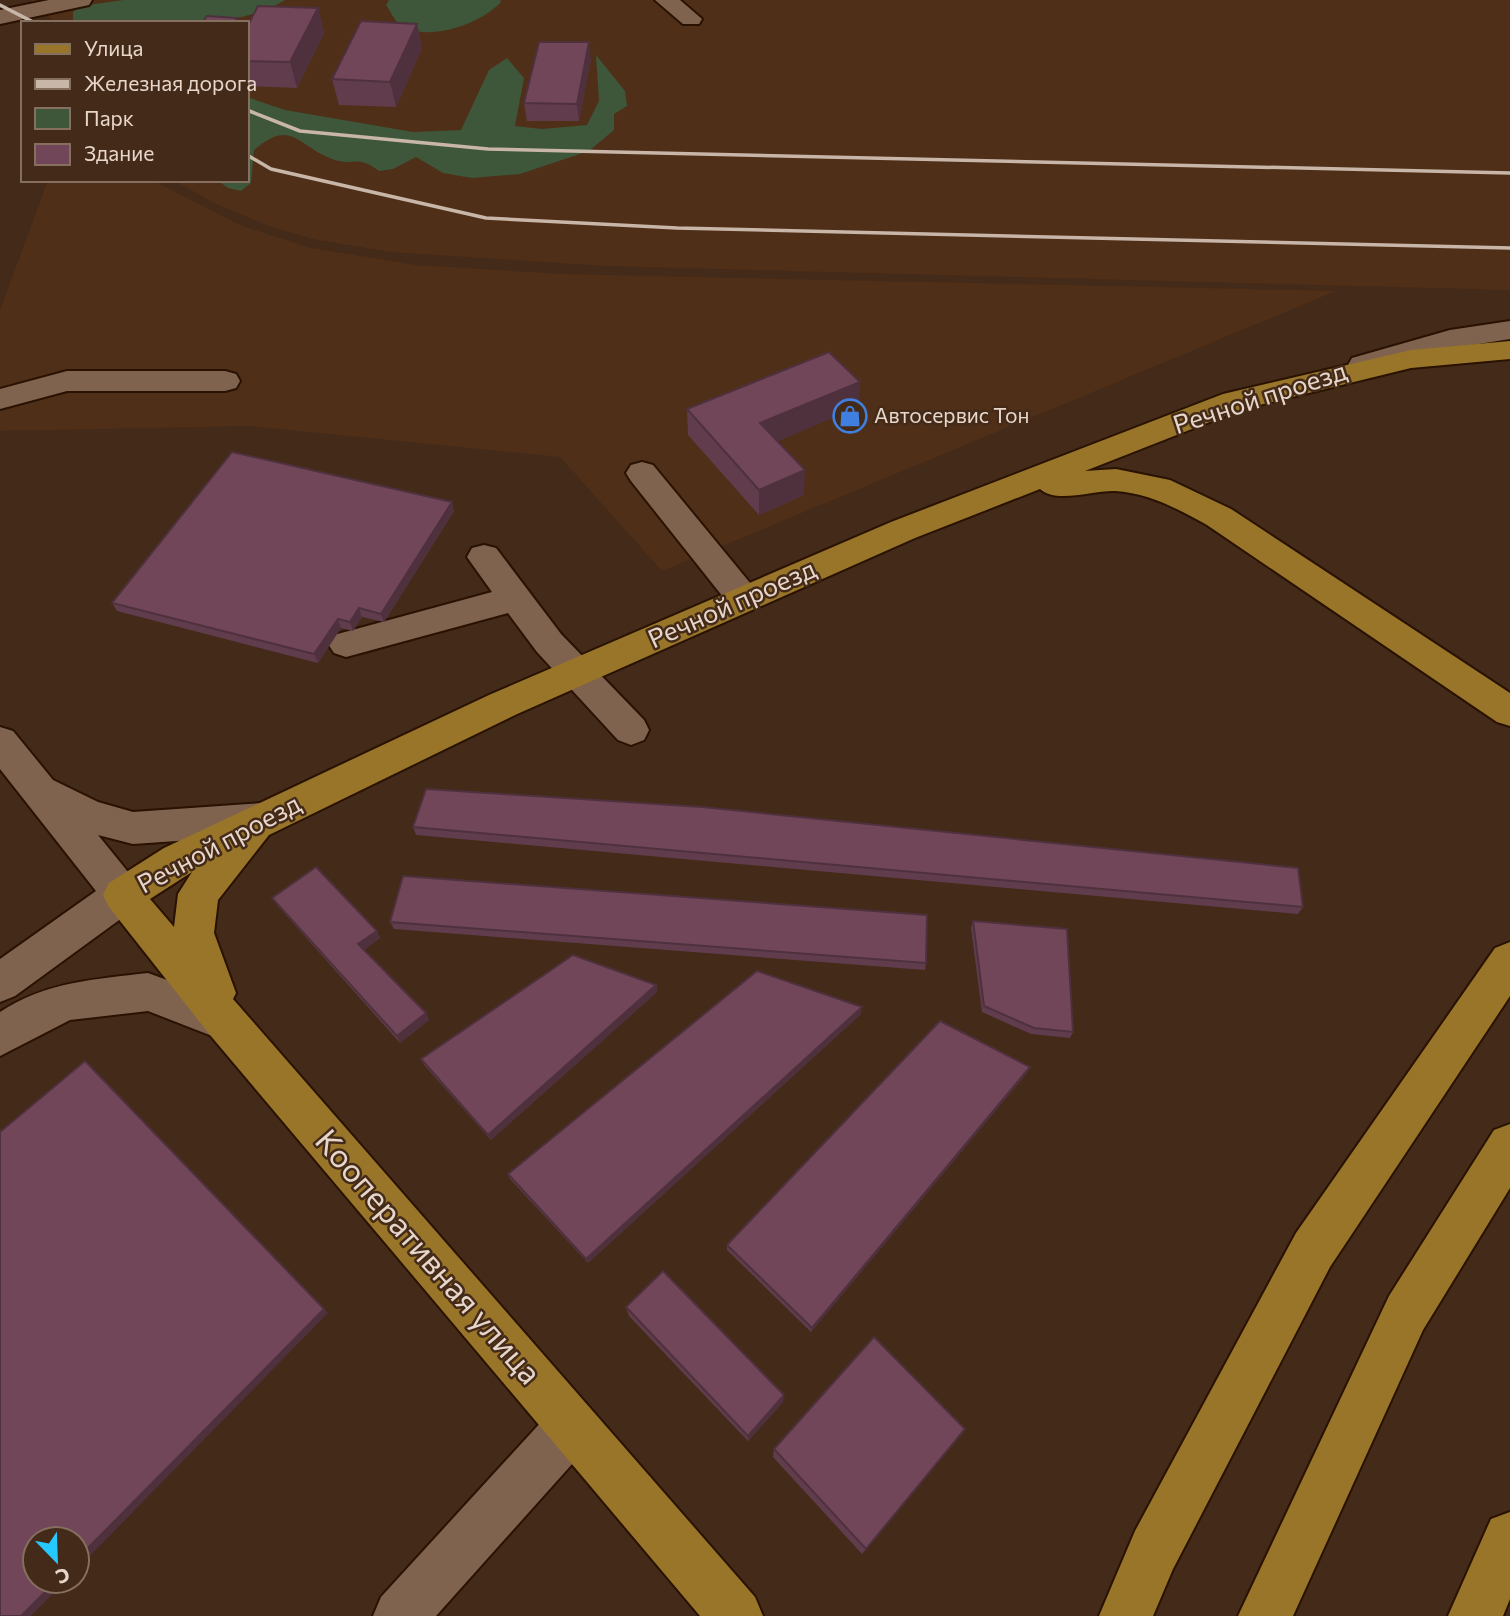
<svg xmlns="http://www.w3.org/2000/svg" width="1510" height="1616" viewBox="0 0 1510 1616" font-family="Commissioner,sans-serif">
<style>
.built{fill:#4f2f18}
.green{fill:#3e5639}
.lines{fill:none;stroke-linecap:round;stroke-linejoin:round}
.minor-casing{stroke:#291202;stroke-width:4}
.major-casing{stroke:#291202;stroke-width:4}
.minor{fill:#80634f;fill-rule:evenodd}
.major{fill:#997529;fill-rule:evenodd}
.rail{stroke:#c8b6a9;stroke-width:3.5}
.wall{fill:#613c4d}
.shaded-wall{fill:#4f313e}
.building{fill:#714659;stroke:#4f313e;stroke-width:2}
.labels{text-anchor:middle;stroke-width:5;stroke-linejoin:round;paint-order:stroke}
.far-poi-label{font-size:21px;fill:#e7d6ca;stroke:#442a18;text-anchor:start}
.street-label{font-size:26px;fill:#e7d6ca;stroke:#442a18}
.near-street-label{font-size:32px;fill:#e7d6ca;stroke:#442a18}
</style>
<rect width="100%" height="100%" fill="#442a18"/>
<g class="built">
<polygon points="31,0 1510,0 1510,290 606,266 390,252 312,239 269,226 218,205 173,180 247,180 247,23 56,23"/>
<polygon points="48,180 152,180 242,226 311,248 416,265 562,274 1336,291 662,571 560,457 250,426 0,431 0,310"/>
</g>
<g class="green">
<path d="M123,0h162c-51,33 -152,23 -212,23v-11l8,-6z"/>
<path d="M389,0h111l1,2c-20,22 -75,42 -102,22 -5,-4 -9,-14 -13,-19z"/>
<path d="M596,55l29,36 2,15 -13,8v16l-25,21 -69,23 -48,4 -29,-5 -27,-16 -23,12 -14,2c-23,-17 -26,-4 -47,-12 -36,-14 -40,-41 -78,-9l-3,33 -10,8 -13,-3 -11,-8h30v-83l38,13 128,22 48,-2 28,-60 18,-12 17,20 -9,48 27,3 45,-4 12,-24z"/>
</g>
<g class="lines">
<defs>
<g id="minor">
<polygon points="49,0 92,0 89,5 0,24 0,10"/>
<polygon points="655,0 680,0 702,19 699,24 683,24"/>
<polygon points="1510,321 1510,339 1453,348 1363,375 1352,372 1348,365 1352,358 1450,330"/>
<polygon points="67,371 225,371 236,374 240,381 236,388 225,391 67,391 0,409 0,389"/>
<polygon points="642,462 653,465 755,589 760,598 755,607 743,611 731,607 631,481 626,473 631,465"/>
<polygon points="484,545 496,548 561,634 644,720 649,730 644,740 631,745 618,740 537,652 508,613 346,657 334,653 328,644 334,635 492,592 467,557 472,548"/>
<polygon points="0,727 13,731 53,780 98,802 133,812 262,803 276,808 281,819 276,830 262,835 133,844 98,835 137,883 143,895 137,907 15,996 0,1002 0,959 96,891 0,769"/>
<path d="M148,973l92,34 6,14 -6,14 -15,6 -77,-30 -78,9 -70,36v-44c45,-30 96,-33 148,-39z"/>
<polygon points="572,1401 590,1408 597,1426 590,1444 436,1616 373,1616 381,1597 554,1408"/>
</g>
<g id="major">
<path d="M1510,341v18l-99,9 -168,41 -158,62 31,-2 54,11 61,29 279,184v33l-13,-4 -290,-197c-29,-16 -58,-32 -92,-34 -21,-1 -59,13 -75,-2l-125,49 -400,177 -246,120 -51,65 -4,33 22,60 -3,6 522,598 8,19h-63l-490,-581 -101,-128 -6,-12 6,-12 55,-35 325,-153 402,-173 332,-128 188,-44zM192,872l-14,22 -4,33 -24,-28z"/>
<polygon points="1510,942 1510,996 1330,1267 1173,1569 1153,1616 1099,1616 1135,1531 1296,1233 1495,948"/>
<polygon points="1510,1124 1510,1188 1423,1330 1293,1616 1238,1616 1389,1296 1494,1130"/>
<polygon points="1510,1512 1510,1599 1503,1616 1448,1616 1491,1519"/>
</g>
</defs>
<use href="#minor" class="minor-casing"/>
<use href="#major" class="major-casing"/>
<use href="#minor" class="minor"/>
<use href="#major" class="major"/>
<g class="rail">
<polyline points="0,5 35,23"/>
<polyline points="247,110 300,131 488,149 1510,173"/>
<polyline points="247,155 271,169 486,218 677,228 1510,248"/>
</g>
</g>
<g class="wall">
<polygon points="318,8 324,33 297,88 247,86 247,27"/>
<polygon points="417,24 422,48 396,107 339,105 332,79"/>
<polygon points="591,59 579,121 527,121 524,103"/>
<polygon points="860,382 858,407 777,441 804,495 759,515 688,435 687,409"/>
<polygon points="454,511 384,622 362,617 353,631 341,628 318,663 117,611 112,603"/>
<polygon points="413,827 1303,907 1298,914 416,835"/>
<polygon points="272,898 377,931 380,938 364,950 426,1013 429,1020 400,1043 277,905"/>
<polygon points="973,921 1073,1032 1070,1038 1031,1034 982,1012 971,928"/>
<polygon points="390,922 926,963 925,970 394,929"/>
<polygon points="656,985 657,992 491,1140 424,1065 421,1059"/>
<polygon points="861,1014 588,1263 510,1179 508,1174"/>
<polygon points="1027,1073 811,1332 727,1250 727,1245"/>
<polygon points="626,1307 783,1402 748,1441 629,1316"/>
<polygon points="965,1429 862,1554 773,1457 774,1449"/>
</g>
<g class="shaded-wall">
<polygon points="318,8 324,33 297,88 290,62"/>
<polygon points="417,24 422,48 396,107 390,82"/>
<polygon points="589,42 591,59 579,121 577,104"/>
<polygon points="860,382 858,407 760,449 760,423"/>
<polygon points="805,470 804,495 759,515 759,490"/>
<polygon points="452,502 454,511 384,622 381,614"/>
<polygon points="359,608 362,617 353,631 350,622"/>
<polygon points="338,619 341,628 318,663 314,654"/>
<polygon points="377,931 380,938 362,951 358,944"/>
<polygon points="656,985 657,992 491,1140 488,1135"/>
<polygon points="862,1007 861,1014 588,1263 586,1259"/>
<polygon points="426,1013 429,1020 400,1043 397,1036"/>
<polygon points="1030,1067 1027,1073 811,1332 812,1328"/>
<polygon points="91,1068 328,1313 77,1569 77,1559"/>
<polygon points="784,1395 783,1402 748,1441 748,1436"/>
<polygon points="56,1581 65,1581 31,1616 21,1616"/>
</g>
<g class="building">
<polygon points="258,6 318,8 290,62 247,61 247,27"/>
<polygon points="207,16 237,18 233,23 202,23"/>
<polygon points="361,21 417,24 390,82 332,79"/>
<polygon points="539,42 589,42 577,104 524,103"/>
<polygon points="829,352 860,382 760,423 805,470 759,490 687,409"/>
<polygon points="232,452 452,502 381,614 359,608 350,622 338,619 314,654 112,603"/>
<polygon points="426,789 702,807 1298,868 1303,907 413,827"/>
<polygon points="316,867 377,931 358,944 426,1013 397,1036 272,898"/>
<polygon points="403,876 927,915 926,963 390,922"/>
<polygon points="973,921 1067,929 1073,1032 1034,1028 984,1006"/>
<polygon points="573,955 656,985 488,1135 421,1059"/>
<polygon points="757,971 862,1007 586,1259 508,1174"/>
<polygon points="940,1021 1030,1067 812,1328 727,1245"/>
<polygon points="85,1061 324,1309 77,1559 77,1539 35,1539 35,1581 56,1581 21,1616 0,1616 0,1132"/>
<polygon points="663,1271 784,1395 748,1436 626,1307"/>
<polygon points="874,1337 965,1429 866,1549 774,1449"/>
</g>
<defs>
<symbol id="shop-ring" viewBox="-11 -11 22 22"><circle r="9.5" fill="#442a18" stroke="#3f7fe0" stroke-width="1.5"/><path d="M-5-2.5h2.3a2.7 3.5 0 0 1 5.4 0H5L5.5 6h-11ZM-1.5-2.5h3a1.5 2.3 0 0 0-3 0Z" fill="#3f7fe0"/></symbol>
</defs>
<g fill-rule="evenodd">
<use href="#shop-ring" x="831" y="397" width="38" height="38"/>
</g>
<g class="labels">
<g class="far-poi-label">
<text x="874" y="423">Автосервис Тон</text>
</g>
<g class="street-label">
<text transform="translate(1260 398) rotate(-18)" y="9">Речной проезд</text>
<text transform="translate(732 604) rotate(-24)" y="9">Речной проезд</text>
<text transform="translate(219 844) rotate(-28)" y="9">Речной проезд</text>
</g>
<g class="near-street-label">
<text transform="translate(428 1257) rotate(49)" y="11">Кооперативная улица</text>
</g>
</g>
<rect x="21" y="21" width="228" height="161" fill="#442a18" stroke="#856f5f" stroke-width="2"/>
<rect x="35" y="44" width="35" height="10" fill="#997529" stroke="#856f5f" stroke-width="2"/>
<text x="84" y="56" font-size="21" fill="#e7d6ca">Улица</text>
<rect x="35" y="79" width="35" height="10" fill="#c8b6a9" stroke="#856f5f" stroke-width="2"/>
<text x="84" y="91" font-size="21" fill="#e7d6ca">Железная дорога</text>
<rect x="35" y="108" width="35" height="21" fill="#3e5639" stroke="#856f5f" stroke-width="2"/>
<text x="84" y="126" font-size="21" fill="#e7d6ca">Парк</text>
<rect x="35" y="144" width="35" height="21" fill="#714659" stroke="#856f5f" stroke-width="2"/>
<text x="84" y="161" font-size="21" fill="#e7d6ca">Здание</text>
<g transform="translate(56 1560) rotate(157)"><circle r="33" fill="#442a18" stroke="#856f5f" stroke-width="2"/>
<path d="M0-5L12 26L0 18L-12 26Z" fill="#25c9fe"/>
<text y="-10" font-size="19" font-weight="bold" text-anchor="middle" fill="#e7d6ca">С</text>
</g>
</svg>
